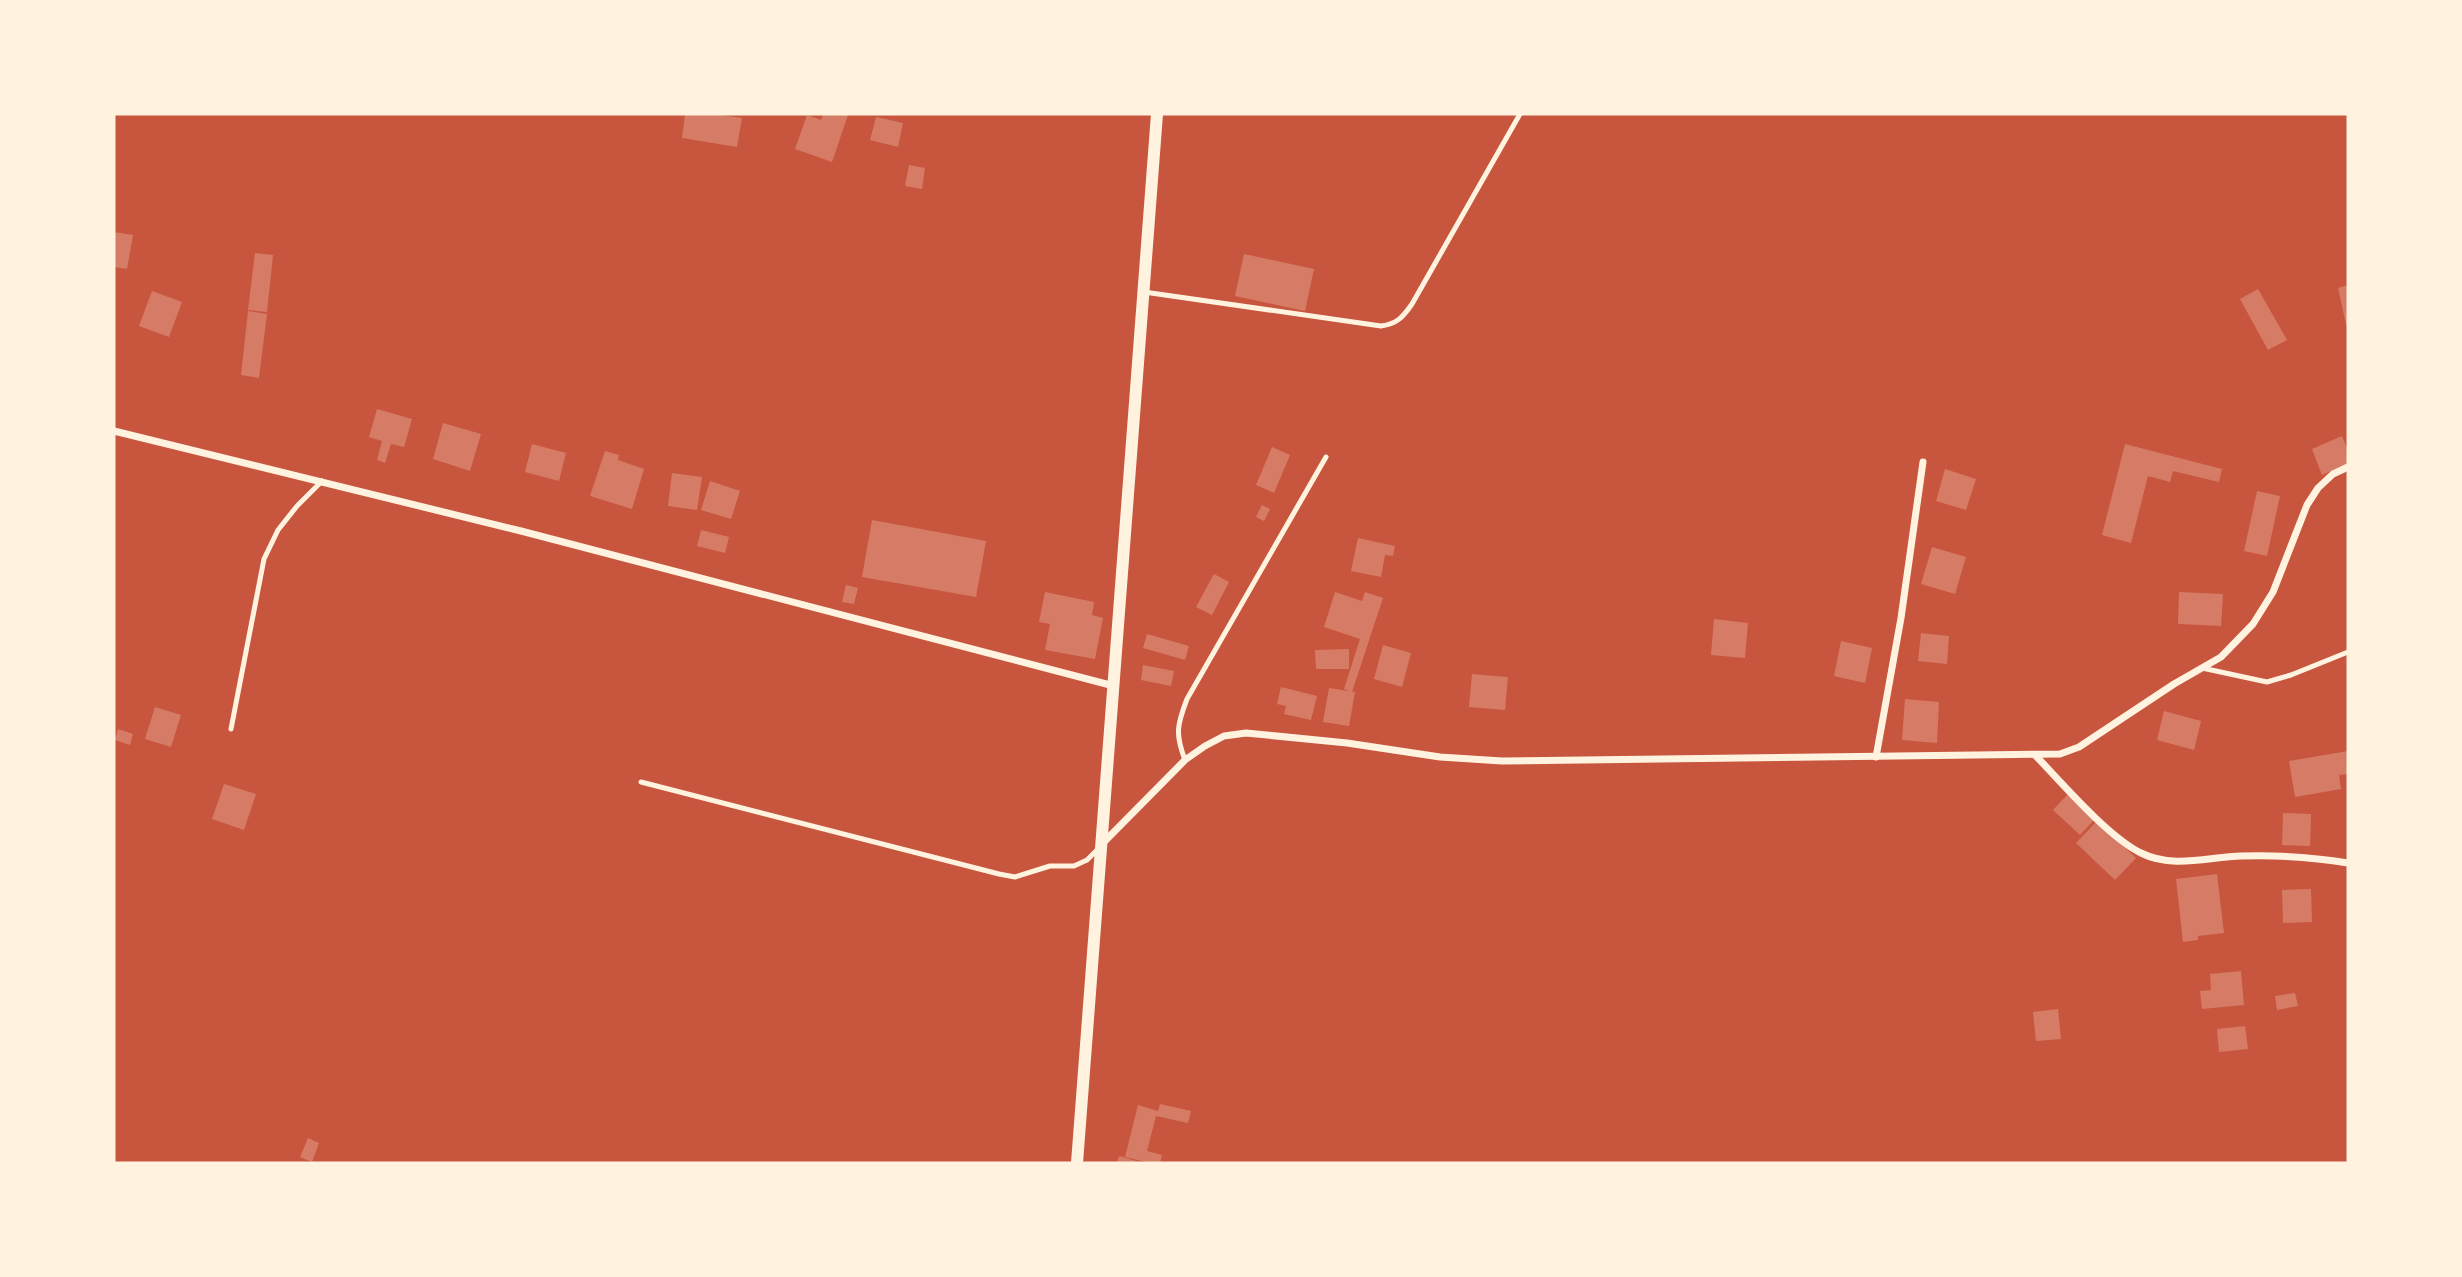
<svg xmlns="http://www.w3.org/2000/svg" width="2462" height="1277" viewBox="0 0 2462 1277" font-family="'Noto Serif',serif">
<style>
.building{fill:#d67c66}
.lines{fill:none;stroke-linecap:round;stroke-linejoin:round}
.service{stroke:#fff3e0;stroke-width:5}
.minor{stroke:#fff3e0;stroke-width:7}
.tertiary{stroke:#fff3e0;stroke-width:12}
</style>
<rect width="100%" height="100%" fill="#c8553d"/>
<g class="building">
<polygon points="685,114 714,114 742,118 737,147 682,138"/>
<polygon points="823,114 848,115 832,162 795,149 807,115 821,120"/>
<polygon points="876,117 903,123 898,147 870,140"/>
<polygon points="909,165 925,168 922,189 905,186"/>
<polygon points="114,232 133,235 127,269 114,267"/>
<polygon points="255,253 273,255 267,312 248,310"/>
<polygon points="1244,254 1314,269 1305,311 1235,296"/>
<polygon points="2348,285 2348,329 2347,329 2338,288"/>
<polygon points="2258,289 2287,340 2268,350 2240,299"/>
<polygon points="152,291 182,302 169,337 139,326"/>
<polygon points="248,311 267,314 259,378 241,375"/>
<polygon points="377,409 412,419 404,447 391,444 385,463 377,460 382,441 369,437"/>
<polygon points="443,423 481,434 470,471 433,459"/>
<polygon points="2342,436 2348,451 2348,464 2322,475 2312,449"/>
<polygon points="532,444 566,453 559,481 525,472"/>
<polygon points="2125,444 2222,469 2219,482 2173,471 2170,482 2148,476 2131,543 2102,535"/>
<polygon points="1272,447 1290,455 1274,493 1256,485"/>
<polygon points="605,451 619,455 618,460 644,469 632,509 590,496"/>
<polygon points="1945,469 1976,479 1966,510 1936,501"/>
<polygon points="672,473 702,477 697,510 668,506"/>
<polygon points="710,481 740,491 731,519 701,510"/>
<polygon points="2257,491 2280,496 2267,556 2244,551"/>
<polygon points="1262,505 1270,509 1264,521 1256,517"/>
<polygon points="872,520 986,541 976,597 862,577"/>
<polygon points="701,530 729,537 725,553 697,546"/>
<polygon points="1358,538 1395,546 1393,556 1385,555 1381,577 1351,571"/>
<polygon points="1932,547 1966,557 1955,594 1921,584"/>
<polygon points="1214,574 1229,582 1212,615 1196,607"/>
<polygon points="846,585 858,588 854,604 842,602"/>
<polygon points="1045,592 1094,602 1092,615 1103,618 1095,659 1045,650 1050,624 1039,622"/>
<polygon points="1335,592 1362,601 1365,592 1383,598 1352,692 1344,689 1360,639 1324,627"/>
<polygon points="2179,592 2223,594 2221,626 2178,624"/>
<polygon points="1714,619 1748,623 1745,658 1711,655"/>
<polygon points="1921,633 1949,636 1947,664 1918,661"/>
<polygon points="1147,634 1189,646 1185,660 1143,648"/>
<polygon points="1841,641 1872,648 1865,683 1834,676"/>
<polygon points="1383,645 1411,653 1402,687 1374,679"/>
<polygon points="1349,649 1349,669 1316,669 1315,650"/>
<polygon points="1143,665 1174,671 1171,686 1141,680"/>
<polygon points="1472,674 1508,677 1505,710 1469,707"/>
<polygon points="1281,687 1317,696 1311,720 1284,714 1286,706 1277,704"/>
<polygon points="1329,688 1355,692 1349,726 1323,722"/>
<polygon points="1905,699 1939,702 1937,743 1902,740"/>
<polygon points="155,707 181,715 171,747 145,739"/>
<polygon points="2164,711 2201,721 2194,750 2157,740"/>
<polygon points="118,729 133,734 130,745 115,740"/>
<polygon points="2348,751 2348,774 2339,775 2341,789 2295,797 2289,761"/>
<polygon points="224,784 256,794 244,830 212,819"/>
<polygon points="2068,794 2095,819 2080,835 2053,810"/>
<polygon points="2283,813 2311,814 2310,846 2282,845"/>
<polygon points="2097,821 2136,858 2115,880 2076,843"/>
<polygon points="2217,874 2224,933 2198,936 2198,940 2183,942 2176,879"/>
<polygon points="2311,889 2312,922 2283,923 2282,890"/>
<polygon points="2241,971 2244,1005 2202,1009 2200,991 2211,990 2210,974"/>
<polygon points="2295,993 2298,1006 2277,1010 2275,996"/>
<polygon points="2058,1009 2061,1039 2036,1041 2033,1012"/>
<polygon points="2245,1026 2248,1049 2219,1052 2217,1029"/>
<polygon points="1160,1104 1191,1111 1188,1123 1156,1116 1147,1151 1162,1155 1160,1163 1150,1163 1125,1157 1138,1105 1158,1111"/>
<polygon points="308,1138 319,1143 312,1162 300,1157"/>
<polygon points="1119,1156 1140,1162 1140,1163 1117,1163"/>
</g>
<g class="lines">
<g class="service">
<path d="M1144,292l237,34c16,-2 22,-9 31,-22l108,-190"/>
<polyline points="2202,668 2267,682 2291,675 2348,652"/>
<polyline points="231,729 264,559 278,530 297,506 322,481"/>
<path d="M1185,760c-10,-26 -8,-35 2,-61l139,-242"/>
<polyline points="641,782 999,874 1015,877 1050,866 1074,866 1087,860 1098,849"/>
</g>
<g class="minor">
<polyline points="114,431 521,531 1114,686"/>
<path d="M2035,755c27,28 73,82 106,98 32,16 67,4 100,3 36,-1 72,1 107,7"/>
<polyline points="1876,757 1901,618 1923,462"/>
<polyline points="1103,843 1185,760 1205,746 1224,736 1246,733 1347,743 1440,757 1502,761 2060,754 2079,747 2174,684 2221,657 2253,624 2273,592 2307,505 2318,488 2333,474 2348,467"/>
</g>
<polyline class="tertiary" points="1077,1163 1157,114"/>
</g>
<rect width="2462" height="1277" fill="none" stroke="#fff3e0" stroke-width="231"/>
</svg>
